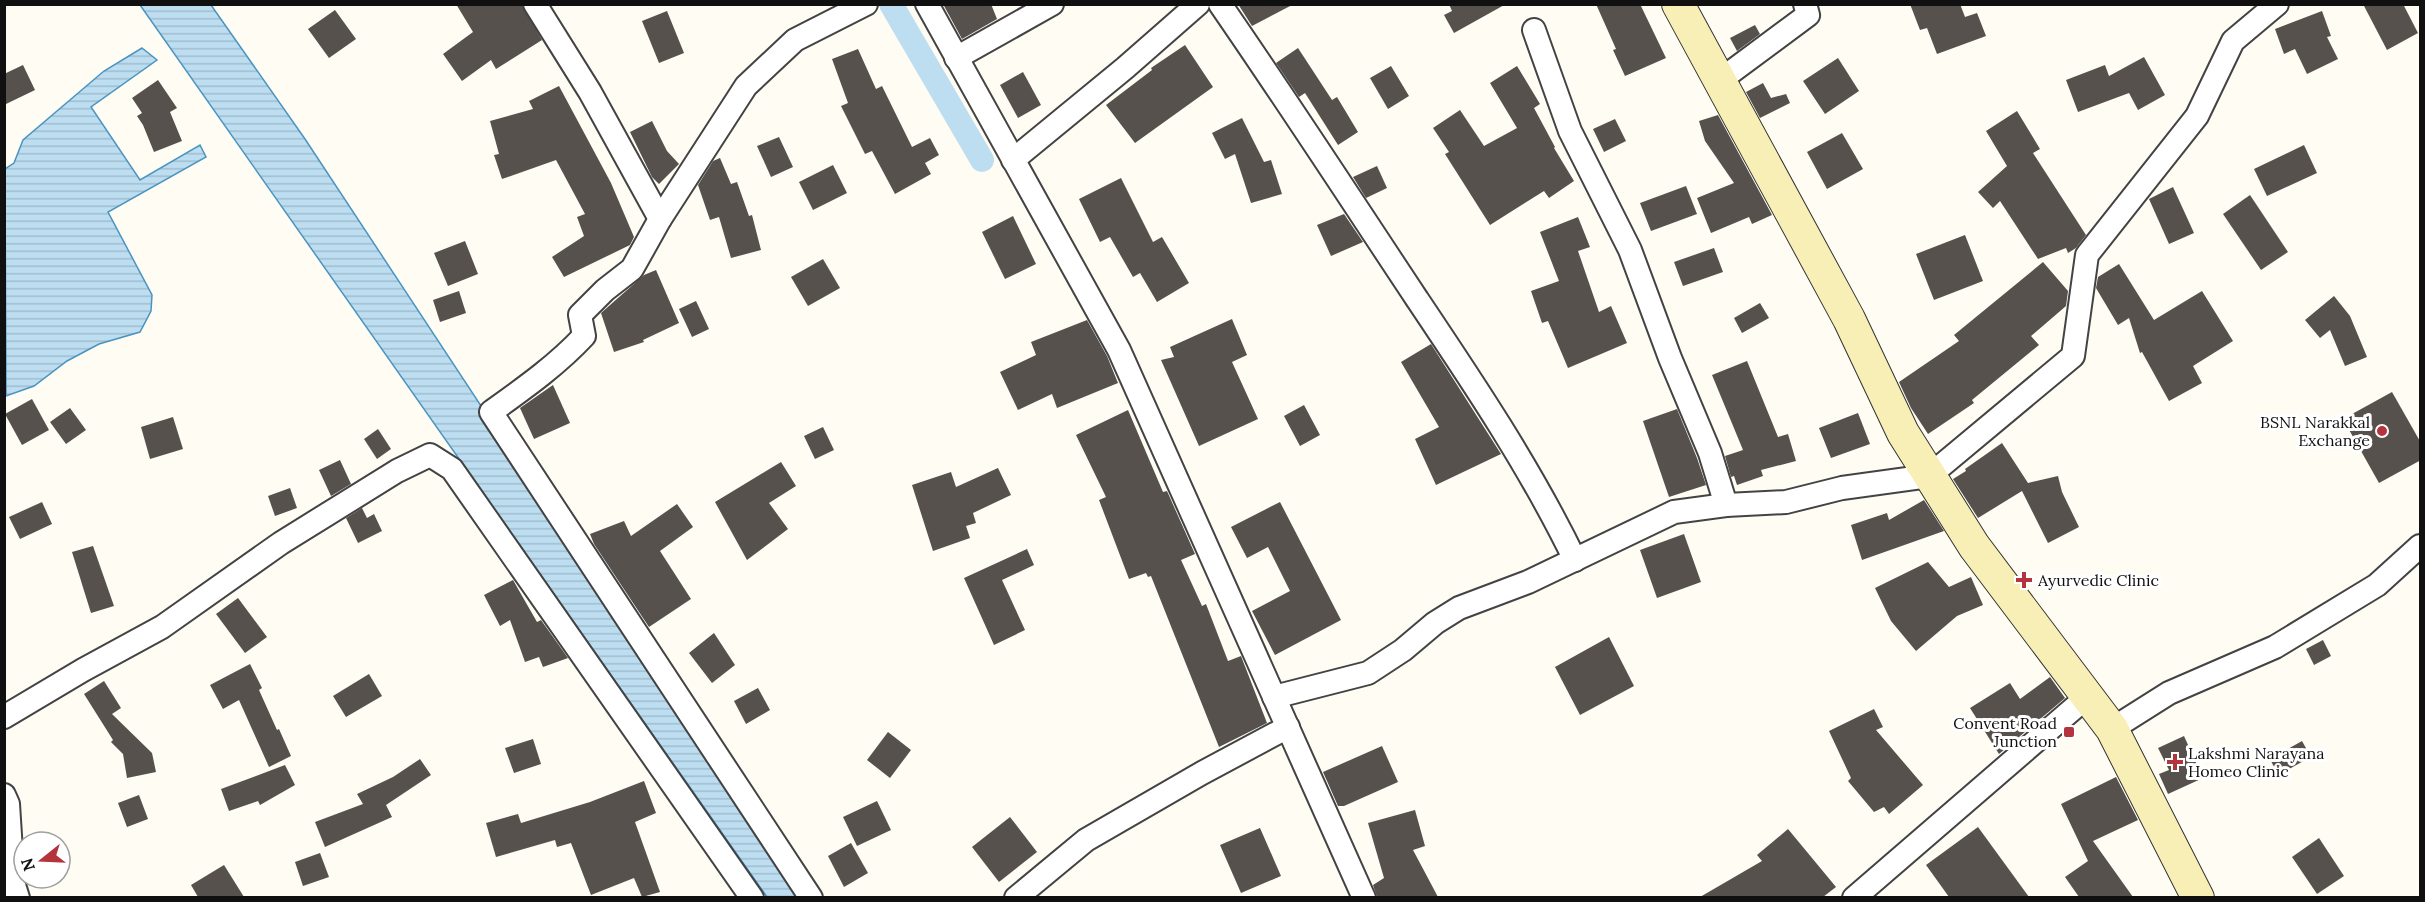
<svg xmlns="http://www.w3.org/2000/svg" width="2425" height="902" viewBox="0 0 2425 902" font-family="Lora,serif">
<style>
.water{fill:url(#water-rules);stroke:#4a94c1;stroke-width:1.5}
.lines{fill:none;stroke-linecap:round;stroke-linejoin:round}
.canal{stroke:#bddef1;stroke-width:24}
.building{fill:#57514d}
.street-casing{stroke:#434343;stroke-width:26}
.secondary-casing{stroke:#323232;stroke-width:34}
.street{stroke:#fff;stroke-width:22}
.secondary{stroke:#f7efb5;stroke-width:32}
.poi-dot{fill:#b3343d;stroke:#fff;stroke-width:2}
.labels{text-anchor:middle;stroke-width:6;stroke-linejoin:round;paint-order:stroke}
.poi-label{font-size:16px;fill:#101010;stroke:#fff;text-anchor:end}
</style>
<defs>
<pattern id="water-rules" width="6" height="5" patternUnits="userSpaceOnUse" patternTransform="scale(1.5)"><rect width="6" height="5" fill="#bddef1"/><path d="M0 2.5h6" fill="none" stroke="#a1bdce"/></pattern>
</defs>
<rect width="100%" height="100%" fill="#fefcf3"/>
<g class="water">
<polygon points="140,5 211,5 305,139 805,897 767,897"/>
<polygon points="142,48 157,60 91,107 140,180 200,145 206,157 108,212 152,295 151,311 140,332 99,344 67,361 34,386 6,396 5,169 14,163 23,140 104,71"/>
</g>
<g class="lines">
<polyline class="canal" points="891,4 982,160"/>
</g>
<g class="building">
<polygon points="456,4 522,4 542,40 496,69 491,60 462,81 443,54 473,32"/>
<polygon points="943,4 991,4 997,19 962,39"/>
<polygon points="1238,4 1294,4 1252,26"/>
<polygon points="1449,4 1506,4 1454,33 1444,15 1452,11"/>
<polygon points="1596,4 1640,4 1666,58 1625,76 1613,50 1616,49"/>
<polygon points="1910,4 1960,4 1965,17 1977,13 1986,36 1937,54 1927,28 1920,30"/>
<polygon points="2363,4 2403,4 2418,33 2387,50"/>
<polygon points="335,10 356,39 329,58 308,29"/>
<polygon points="667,11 684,53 659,63 642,21"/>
<polygon points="2322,11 2331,36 2327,37 2338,59 2307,74 2295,49 2284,54 2275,29"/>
<polygon points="1755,25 1760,34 1737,51 1730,38"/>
<polygon points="1185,45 1213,87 1135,143 1106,105 1152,70 1151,68"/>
<polygon points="1298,48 1332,100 1337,97 1358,132 1338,145 1305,93 1299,97 1276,63"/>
<polygon points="858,49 876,89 882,86 912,147 930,138 939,155 925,163 931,174 895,194 872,151 865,154 841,106 848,103 832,59"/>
<polygon points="2144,57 2165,95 2138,110 2129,93 2078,112 2066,80 2105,65 2109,76"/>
<polygon points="1838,58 1859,91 1825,114 1803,81"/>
<polygon points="23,65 35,90 4,105 4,74"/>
<polygon points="1391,66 1409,96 1388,109 1370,78"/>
<polygon points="1517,66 1540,104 1534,108 1555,147 1554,148 1574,181 1549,198 1544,191 1490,225 1445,154 1449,152 1433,128 1460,110 1484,146 1517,128 1490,83"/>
<polygon points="1023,72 1041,105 1018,118 1000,85"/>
<polygon points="158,80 177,108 170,112 182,141 154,152 143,125 137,116 142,113 132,98"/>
<polygon points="1763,83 1771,98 1786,94 1790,103 1760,118 1746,92"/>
<polygon points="559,86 611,183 634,237 630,245 564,277 552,257 584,236 577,217 585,214 556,160 502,179 494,155 499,154 490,121 533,109 529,101"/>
<polygon points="2017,111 2040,149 2033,153 2086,235 2076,248 2068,253 2066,248 2038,259 2000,201 1993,208 1978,192 2007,166 1986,131"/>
<polygon points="1718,115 1772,215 1752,224 1749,217 1711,233 1697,198 1734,183 1705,141 1699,121"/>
<polygon points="1242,118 1264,162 1271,160 1282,194 1251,203 1235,154 1225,159 1212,133"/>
<polygon points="1615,119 1626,141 1604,152 1593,129"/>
<polygon points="652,121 667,151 679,164 659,184 652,177 630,132"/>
<polygon points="1842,133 1863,169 1827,189 1807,152"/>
<polygon points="779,137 793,167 771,177 757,146"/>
<polygon points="2304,145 2317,173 2267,196 2254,169"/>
<polygon points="720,158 731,184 737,182 749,216 752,215 761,250 731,258 719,217 710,220 698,185 713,161"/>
<polygon points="833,165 847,193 813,210 799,182"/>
<polygon points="1377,166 1387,188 1366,198 1353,177"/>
<polygon points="1121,178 1153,242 1162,237 1189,283 1157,302 1140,273 1133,277 1110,237 1100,242 1079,199"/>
<polygon points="1686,186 1697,214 1651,231 1640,203"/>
<polygon points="2173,187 2194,233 2169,244 2149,199"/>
<polygon points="2250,195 2288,252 2261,270 2223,214"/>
<polygon points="1344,214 1363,242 1331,256 1317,225"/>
<polygon points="1013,216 1036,264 1005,279 982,232"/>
<polygon points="1578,217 1590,247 1578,251 1599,312 1611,306 1627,343 1568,368 1548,321 1542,323 1531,291 1559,281 1540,232"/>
<polygon points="1965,235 1983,281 1934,300 1916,254"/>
<polygon points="465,241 478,274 448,286 434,253"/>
<polygon points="1714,248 1723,272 1683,286 1674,262"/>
<polygon points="823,259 840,288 808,306 791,277"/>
<polygon points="2043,262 2068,291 2066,306 2031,336 2039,345 1972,400 1974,403 1928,434 1911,408 1899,382 1959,341 1954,335"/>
<polygon points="2119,264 2154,320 2202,291 2233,341 2193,366 2202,383 2169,401 2142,352 2140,353 2129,318 2118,325 2096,288 2098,277"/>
<polygon points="656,270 679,323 643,340 644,342 614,352 601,313 644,275"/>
<polygon points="459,291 466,313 440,322 433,300"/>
<polygon points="2334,296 2350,316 2367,357 2345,366 2330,330 2320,338 2305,320"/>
<polygon points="696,301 709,329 692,337 679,309"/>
<polygon points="1760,303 1769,318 1742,333 1734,318"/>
<polygon points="1232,319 1247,355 1232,362 1258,419 1199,446 1161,360 1174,357 1170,347"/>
<polygon points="1087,320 1107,356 1118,383 1057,408 1052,394 1018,410 1000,372 1036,355 1031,342"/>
<polygon points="1431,344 1501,454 1436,485 1415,439 1439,427 1401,362"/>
<polygon points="1747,361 1778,437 1788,434 1796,461 1761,470 1763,476 1737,485 1734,476 1731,477 1725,456 1743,450 1712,375"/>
<polygon points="553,385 570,423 534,439 520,408"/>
<polygon points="2392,392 2421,443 2421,460 2379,483 2343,419"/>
<polygon points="32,399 49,430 22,445 5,414"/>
<polygon points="1304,405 1320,435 1300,446 1284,416"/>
<polygon points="70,408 86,430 66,444 50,422"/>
<polygon points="1677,409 1697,458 1706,485 1669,497 1643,421"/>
<polygon points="1128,410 1163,492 1167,491 1195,554 1181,560 1202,606 1206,604 1228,661 1241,656 1267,723 1219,747 1151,576 1148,577 1146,573 1129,579 1099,500 1106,497 1076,435"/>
<polygon points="1858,413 1870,444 1831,458 1819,428"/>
<polygon points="173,417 183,449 150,459 141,427"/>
<polygon points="823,427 834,450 815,459 804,436"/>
<polygon points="378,429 391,449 377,459 364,439"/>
<polygon points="2002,443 2028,483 2058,476 2062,492 2079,527 2048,543 2022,491 1978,518 1953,479 1966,471 1965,469"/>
<polygon points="340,460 351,484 331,496 319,470"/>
<polygon points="781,462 796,486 769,503 788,529 747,560 715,502"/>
<polygon points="998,468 1011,495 973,513 976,523 966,526 970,538 933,551 912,485 951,472 956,487"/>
<polygon points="290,488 297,508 275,516 268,496"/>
<polygon points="1924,500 1944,531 1862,560 1851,525 1887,513 1889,520"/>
<polygon points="42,502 52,524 20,539 9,517"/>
<polygon points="1280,502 1341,620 1275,655 1252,611 1290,591 1268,547 1247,558 1231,527"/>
<polygon points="677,504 693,527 660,551 691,599 649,627 594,544 590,534 624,521 631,536"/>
<polygon points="362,508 367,518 374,514 382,531 358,543 346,518"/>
<polygon points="1684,534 1701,582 1657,598 1640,550"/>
<polygon points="93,546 114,606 91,613 72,552"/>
<polygon points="1027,549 1034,565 1002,580 1025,630 994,645 964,578"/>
<polygon points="1928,562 1949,587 1971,577 1983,605 1957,616 1916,651 1891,621 1875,588"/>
<polygon points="513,580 537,622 541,620 568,658 543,667 539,657 525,662 510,620 500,626 484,595"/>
<polygon points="238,598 267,637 245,653 216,614"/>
<polygon points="714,633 735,665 712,683 689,653"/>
<polygon points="1609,637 1634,686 1580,715 1555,667"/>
<polygon points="2323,640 2331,656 2314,665 2306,649"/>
<polygon points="250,664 262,688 259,690 277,730 279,729 291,756 269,767 239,700 223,709 210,685"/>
<polygon points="369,674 382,696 346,717 333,696"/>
<polygon points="2050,677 2065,698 1999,754 1970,708 2010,683 2020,699"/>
<polygon points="104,681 121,708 112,714 152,753 156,772 127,778 123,754 111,742 113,740 84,694"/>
<polygon points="758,688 770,710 746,724 734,701"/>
<polygon points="1874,709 1883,727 1876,730 1923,785 1889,814 1884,807 1874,812 1848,781 1851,778 1829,731"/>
<polygon points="888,732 911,750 890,778 867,760"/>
<polygon points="2184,736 2203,778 2168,794 2159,774 2169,770 2158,748"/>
<polygon points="533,739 541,764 514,773 505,748"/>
<polygon points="2302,741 2311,757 2278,775 2270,759"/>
<polygon points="1382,746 1398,782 1344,806 1338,806 1323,772"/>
<polygon points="420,759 431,775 386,805 392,817 325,847 315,822 363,804 357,794 393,777"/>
<polygon points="285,765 295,785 260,805 258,801 229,811 221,789"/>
<polygon points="2116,777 2138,820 2093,841 2133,897 2079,897 2065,877 2088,861 2061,804"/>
<polygon points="644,781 656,813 635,822 660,892 642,897 634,878 591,895 571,843 557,847 555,840 496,857 486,823 518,814 521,823 590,802"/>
<polygon points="139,795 148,819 127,827 118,803"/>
<polygon points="877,801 891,830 857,846 843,817"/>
<polygon points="1415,810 1425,846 1413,850 1438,897 1377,897 1373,885 1384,878 1368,823"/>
<polygon points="1010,817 1037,852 999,882 972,847"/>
<polygon points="1978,827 2029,897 1949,897 1926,865"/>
<polygon points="1260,828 1281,876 1241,893 1220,845"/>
<polygon points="1788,829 1836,887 1823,897 1700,897 1762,861 1757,855"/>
<polygon points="2319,838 2344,876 2317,894 2292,857"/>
<polygon points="851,843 868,873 844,887 828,856"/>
<polygon points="320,853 329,877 303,886 295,862"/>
<polygon points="224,865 244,897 198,897 191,885"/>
</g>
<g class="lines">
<defs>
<g id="street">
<polyline points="535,4 590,92 660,219"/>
<polyline points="927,4 1119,350 1364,898"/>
<path d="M1220,4c67,97 130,194 195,292 57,85 115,171 160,264"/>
<polyline points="1534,30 1570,131 1630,250 1670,358 1710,453 1726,505"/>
<polyline points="956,58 1052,4"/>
<polyline points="1719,81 1808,15 1805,4"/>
<polyline points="1013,160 1125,68 1198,4"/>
<polyline points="1274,697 1368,673 1403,650 1435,623 1459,608 1528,582 1674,512 1726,505 1786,502 1842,488 1929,476 2073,356 2087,255 2197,116 2233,41 2277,4"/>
<polyline points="4,717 83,670 162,627 281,543 397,471 430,455 452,469 752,898"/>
<polyline points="2112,729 2169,693 2275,647 2377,585 2420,546"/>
<polyline points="4,795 8,804 13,882 18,898"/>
<path d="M811,898l-320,-486c32,-23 65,-46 93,-76l-4,-21 25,-25 27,-21 28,-50 86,-133 49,-46 71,-36"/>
<polyline points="1016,898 1086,840 1202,773 1288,727"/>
<polyline points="1854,898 2088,696"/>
</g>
<polyline id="secondary" points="1678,4 1849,319 1903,433 1974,546 2112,729 2198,898"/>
</defs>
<use href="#street" class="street-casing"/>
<use href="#secondary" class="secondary-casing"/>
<use href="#street" class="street"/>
<use href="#secondary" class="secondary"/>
</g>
<g class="poi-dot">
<circle cx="2382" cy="431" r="6"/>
<path d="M2021 571h6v6h6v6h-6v6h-6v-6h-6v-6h6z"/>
<rect x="2063" y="726" width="12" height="12" rx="3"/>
<path d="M2172 753h6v6h6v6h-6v6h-6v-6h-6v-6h6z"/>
</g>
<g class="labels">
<g class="poi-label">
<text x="2370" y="428">BSNL Narakkal<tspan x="2370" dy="18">Exchange</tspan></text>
<text x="2038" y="586" text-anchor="start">Ayurvedic Clinic</text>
<text x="2057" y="729">Convent Road<tspan x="2057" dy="18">Junction</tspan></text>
<text x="2188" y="759" text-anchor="start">Lakshmi Narayana<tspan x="2188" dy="18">Homeo Clinic</tspan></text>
</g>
</g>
<rect width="2425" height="902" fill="none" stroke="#101010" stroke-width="12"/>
<g transform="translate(42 860) rotate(252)"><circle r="28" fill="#ffffff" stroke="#9f9f9f" stroke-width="1.5"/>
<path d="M0-4.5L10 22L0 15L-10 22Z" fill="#b3343d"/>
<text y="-9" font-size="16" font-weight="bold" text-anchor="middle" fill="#101010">N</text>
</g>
</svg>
